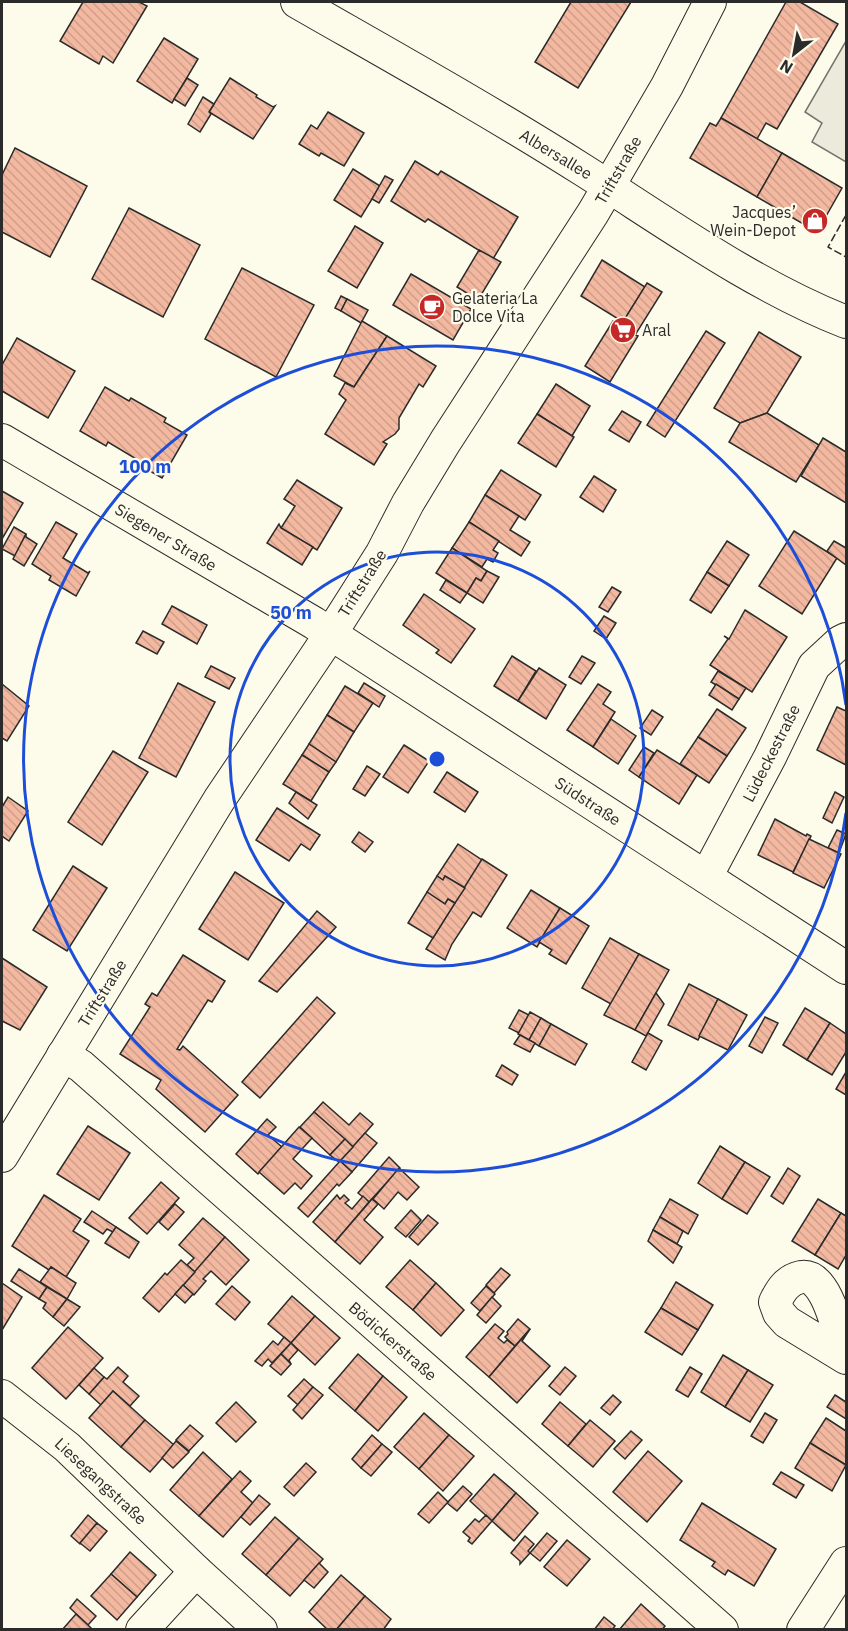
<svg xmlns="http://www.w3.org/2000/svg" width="848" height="1631" viewBox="0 0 848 1631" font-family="'IBM Plex Sans',sans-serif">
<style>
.parking{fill:#eceadb;stroke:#74746e;stroke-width:1.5}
.building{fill:url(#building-back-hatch);stroke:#2b2b2b;stroke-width:1.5}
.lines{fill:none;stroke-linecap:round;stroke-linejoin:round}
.minor-casing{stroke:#2b2b2b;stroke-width:34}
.minor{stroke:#fdfbea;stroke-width:32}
.fence{stroke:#2b2b2b;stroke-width:1.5;stroke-dasharray:8 3;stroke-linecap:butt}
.ring{fill:none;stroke:#1d4ed8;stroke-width:3}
.labels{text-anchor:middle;stroke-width:4.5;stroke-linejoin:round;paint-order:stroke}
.street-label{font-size:16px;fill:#2b2b2b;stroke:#fdfbea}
.poi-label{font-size:16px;fill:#2b2b2b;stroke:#fdfbea;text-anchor:start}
.centre{fill:#1d4ed8;stroke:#fdfbea;stroke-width:3}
.ring-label{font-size:18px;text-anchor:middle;font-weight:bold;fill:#1d4ed8;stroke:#fdfbea;stroke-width:4.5;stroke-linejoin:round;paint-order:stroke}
</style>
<defs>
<pattern id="building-back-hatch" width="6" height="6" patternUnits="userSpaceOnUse" patternTransform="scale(1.5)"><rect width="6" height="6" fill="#f2b8a0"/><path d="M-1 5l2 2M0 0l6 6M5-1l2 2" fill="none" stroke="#d09e8a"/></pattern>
</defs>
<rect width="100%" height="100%" fill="#fdfbea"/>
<polygon class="parking" points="846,41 846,162 812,142 822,123 805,112"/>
<g class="building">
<polygon points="83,2 139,2 147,6 113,63 103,56 99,64 60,41"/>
<polygon points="571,2 631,2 578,88 535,62"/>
<polygon points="786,2 800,2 838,24 777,129 766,123 757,139 721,118"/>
<polygon points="164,38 198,59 172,103 137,81"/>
<polygon points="187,78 198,85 185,106 174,99"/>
<polygon points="230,78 257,95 256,97 273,107 275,106 253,139 209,112"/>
<polygon points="203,97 214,104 209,112 211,114 200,132 188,124"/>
<polygon points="328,112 364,133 344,166 321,153 319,156 299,144 311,125 317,129"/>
<polygon points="721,118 782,153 757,197 690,158 710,123 716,126"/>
<polygon points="15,148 87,186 50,257 2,232 2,175"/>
<polygon points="782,153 842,188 817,232 757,197"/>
<polygon points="415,161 438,175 441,171 518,217 493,259 428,219 425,222 391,201"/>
<polygon points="353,169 380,186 361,217 334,200"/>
<polygon points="385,176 393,180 379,203 372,199"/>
<polygon points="129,208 200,245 163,317 92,279"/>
<polygon points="355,226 383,243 357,288 328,271"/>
<polygon points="479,250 501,262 478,300 457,287"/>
<polygon points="602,260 645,287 623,322 581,296"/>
<polygon points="242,268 314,305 276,377 205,339"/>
<polygon points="411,274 471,309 453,340 393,305"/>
<polygon points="647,283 662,292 635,335 638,336 610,382 585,366 613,321 621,325"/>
<polygon points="341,296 347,299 341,311 335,308"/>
<polygon points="347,299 368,310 361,323 341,311"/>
<polygon points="362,321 387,336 354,387 334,376"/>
<polygon points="706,331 725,343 665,437 647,425"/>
<polygon points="759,332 801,357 767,413 740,423 714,408"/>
<polygon points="387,336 436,366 423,387 419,384 399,418 399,429 395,434 383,442 387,444 374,465 325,434 346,400 339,394 345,383 354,387"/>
<polygon points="17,338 75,371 48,418 2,391 2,365"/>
<polygon points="556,384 590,406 572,436 537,414"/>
<polygon points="105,387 129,401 131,398 166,418 164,422 187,435 162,478 136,463 138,460 108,442 106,446 80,431"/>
<polygon points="622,411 641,422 629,442 609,430"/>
<polygon points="767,413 819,445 796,482 729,442 740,423"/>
<polygon points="537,414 574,437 556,467 518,443"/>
<polygon points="823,438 846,452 846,503 801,476"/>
<polygon points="501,470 541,495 525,520 485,495"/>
<polygon points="594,476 616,490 603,512 580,497"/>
<polygon points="297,480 342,508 317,550 281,528 295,506 284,499"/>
<polygon points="2,491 23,503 2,539"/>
<polygon points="485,495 519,516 510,530 530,542 521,556 469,522"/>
<polygon points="56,522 77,534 63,558 88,573 90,571 76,596 49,580 51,576 32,564"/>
<polygon points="469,522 499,541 493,550 498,553 493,562 487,559 482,567 452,548"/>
<polygon points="279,524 281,528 313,547 302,565 267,543"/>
<polygon points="14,527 26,534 15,556 2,549"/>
<polygon points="794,531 837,558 802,614 759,586"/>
<polygon points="26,534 26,537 37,544 24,566 13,559"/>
<polygon points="727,541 749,555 729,586 707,572"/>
<polygon points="834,541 846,548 846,565 827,551"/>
<polygon points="452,548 487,571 481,581 476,578 467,593 436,573"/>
<polygon points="487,571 499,577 483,603 467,593 476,578 481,581"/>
<polygon points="707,572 729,586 711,613 690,600"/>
<polygon points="446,580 467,593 460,603 440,590"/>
<polygon points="612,587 621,592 608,612 599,607"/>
<polygon points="424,594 475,629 451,663 436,653 439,650 403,625"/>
<polygon points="172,606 207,625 197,644 162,624"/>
<polygon points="745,610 787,637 752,692 710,665 728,639 724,636 729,639"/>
<polygon points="604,616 616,623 606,639 594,631"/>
<polygon points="143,631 164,642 157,654 136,643"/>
<polygon points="512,656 536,671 518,701 494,686"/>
<polygon points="582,656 595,663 581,684 569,677"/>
<polygon points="211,666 235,678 229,689 205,677"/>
<polygon points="539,668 566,685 546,719 518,701"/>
<polygon points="718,671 746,688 739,699 711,682"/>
<polygon points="178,683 215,702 176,777 139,758"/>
<polygon points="364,683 385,696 379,707 358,693"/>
<polygon points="2,684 29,706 7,741 2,738"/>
<polygon points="598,684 611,692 603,704 615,712 593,747 567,730"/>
<polygon points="716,684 739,699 732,710 709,695"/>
<polygon points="345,686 373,703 354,732 327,715"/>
<polygon points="837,707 846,711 846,765 817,750"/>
<polygon points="717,709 746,728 727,756 698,737"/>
<polygon points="652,710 663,717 651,735 640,728"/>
<polygon points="327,715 354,732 336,762 309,744"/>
<polygon points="611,719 636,736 618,764 593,747"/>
<polygon points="698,737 727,756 709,783 680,764"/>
<polygon points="309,744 336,762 329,772 302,755"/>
<polygon points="404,745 429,761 408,793 383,777"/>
<polygon points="644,747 654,753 639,777 629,770"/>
<polygon points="657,750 697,775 679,804 639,777"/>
<polygon points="113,751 148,772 102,845 68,822"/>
<polygon points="302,755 329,772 311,801 283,784"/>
<polygon points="367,766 380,774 365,796 353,789"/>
<polygon points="447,772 478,792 465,812 434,792"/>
<polygon points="296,792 317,805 308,819 289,803"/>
<polygon points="835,792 844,797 832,823 823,818"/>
<polygon points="8,797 28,811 9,841 2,836 2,807"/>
<polygon points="277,808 320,835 310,850 301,844 289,861 256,840"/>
<polygon points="775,819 806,836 807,834 811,836 793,872 758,855"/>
<polygon points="837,830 846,834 839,853 828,848"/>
<polygon points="359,832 373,842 365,852 352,842"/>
<polygon points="809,839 841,854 824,888 793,873"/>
<polygon points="458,844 482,860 465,888 445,876 443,880 437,876"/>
<polygon points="482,859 507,875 481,917 473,912 452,944 445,960 426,949"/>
<polygon points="73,866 107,888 67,951 33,930"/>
<polygon points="235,872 284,903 248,960 199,929"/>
<polygon points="437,876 443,880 445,876 465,888 455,903 448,899 445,904 427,892"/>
<polygon points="531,890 560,908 537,947 507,928"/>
<polygon points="427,892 445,904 448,899 455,903 433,938 408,923"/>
<polygon points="560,908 589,926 566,964 549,954 552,950 539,942"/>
<polygon points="317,911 336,927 277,992 259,981"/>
<polygon points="610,938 639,954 611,1004 582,988"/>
<polygon points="639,954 669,970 635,1030 604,1015"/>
<polygon points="183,955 225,981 212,1002 208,1000 177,1049 180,1050 183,1046 238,1095 205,1132 156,1089 161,1080 120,1054 150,1007 145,1004 152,993 157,996"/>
<polygon points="2,958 47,987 20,1030 2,1021"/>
<polygon points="689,984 718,999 698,1040 668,1025"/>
<polygon points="656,993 664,1004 646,1036 635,1030"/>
<polygon points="317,997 335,1013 260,1098 242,1082"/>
<polygon points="718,999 747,1015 728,1050 699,1036"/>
<polygon points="805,1008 830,1023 807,1060 783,1045"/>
<polygon points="519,1010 529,1015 519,1033 509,1028"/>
<polygon points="530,1012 541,1018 529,1040 518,1034"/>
<polygon points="765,1017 778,1023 762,1053 749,1046"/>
<polygon points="541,1018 551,1024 539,1046 529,1040"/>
<polygon points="830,1023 846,1034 846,1052 832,1075 807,1060"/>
<polygon points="551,1024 587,1044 575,1065 539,1046"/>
<polygon points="648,1033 662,1041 646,1070 632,1062"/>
<polygon points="520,1035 535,1043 530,1052 514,1044"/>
<polygon points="502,1065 518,1075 512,1085 496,1076"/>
<polygon points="846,1072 846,1095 836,1089"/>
<polygon points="323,1102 349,1125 360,1113 373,1124 353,1147 314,1112"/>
<polygon points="314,1112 345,1139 330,1155 300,1127"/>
<polygon points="267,1119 276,1127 268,1135 282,1147 258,1174 236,1154"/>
<polygon points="88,1126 130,1153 99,1200 57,1174"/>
<polygon points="299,1127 312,1138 293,1159 312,1176 301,1189 295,1183 284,1194 259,1172"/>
<polygon points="365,1133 377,1143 352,1172 340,1161"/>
<polygon points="345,1139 353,1147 339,1162 330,1155"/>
<polygon points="720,1146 745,1162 722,1199 698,1183"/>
<polygon points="389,1157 400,1168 369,1202 358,1193"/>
<polygon points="340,1161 352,1172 339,1186 337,1184 308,1217 298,1208"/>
<polygon points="745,1162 770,1177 747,1214 722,1199"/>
<polygon points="399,1168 419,1187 407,1200 398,1192 384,1209 373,1199"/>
<polygon points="788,1168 800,1176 783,1204 771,1196"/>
<polygon points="161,1182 179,1198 147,1234 129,1218"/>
<polygon points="44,1195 81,1219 73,1231 89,1241 66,1277 51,1267 49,1270 12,1246"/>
<polygon points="337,1195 340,1199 344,1195 349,1200 345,1203 352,1209 363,1196 369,1202 335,1242 313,1222"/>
<polygon points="372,1199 378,1204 364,1220 383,1237 360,1264 335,1242"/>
<polygon points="670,1199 698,1215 688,1234 660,1217"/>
<polygon points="818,1199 841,1213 815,1255 792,1241"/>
<polygon points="175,1204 184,1212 168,1230 159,1222"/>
<polygon points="411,1210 421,1220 406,1237 395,1228"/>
<polygon points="92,1211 116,1227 113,1232 107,1229 103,1234 84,1222"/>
<polygon points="841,1213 846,1216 846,1255 838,1269 815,1255"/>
<polygon points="428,1215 438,1223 418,1245 409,1237"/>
<polygon points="660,1217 683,1231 677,1244 653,1230"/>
<polygon points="203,1218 225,1237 195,1272 187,1265 194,1258 179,1245"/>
<polygon points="116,1227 139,1242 129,1258 105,1243"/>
<polygon points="653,1230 682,1247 673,1263 648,1241"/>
<polygon points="225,1237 249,1260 226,1285 211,1271 203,1279 206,1281 194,1295 183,1285"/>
<polygon points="181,1260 195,1272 159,1312 143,1298 165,1273 167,1275"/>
<polygon points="410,1260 436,1283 413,1310 386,1287"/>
<polygon points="51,1267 76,1283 67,1299 40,1282"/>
<polygon points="501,1268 510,1275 494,1293 486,1285"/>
<polygon points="19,1269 47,1287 39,1299 11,1281"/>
<polygon points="676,1282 713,1305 698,1330 661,1308"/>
<polygon points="2,1283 22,1297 2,1330"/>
<polygon points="436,1283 464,1310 441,1336 413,1310"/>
<polygon points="183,1285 193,1294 185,1303 175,1294"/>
<polygon points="232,1286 250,1302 235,1320 216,1304"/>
<polygon points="486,1286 495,1294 480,1311 471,1303"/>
<polygon points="47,1287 67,1299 53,1317 43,1308 46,1303 39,1299"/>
<polygon points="292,1296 315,1316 291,1343 268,1324"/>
<polygon points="492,1297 501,1306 486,1323 477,1315"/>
<polygon points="67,1299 80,1307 64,1326 53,1317"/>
<polygon points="661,1308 698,1330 682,1355 645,1332"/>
<polygon points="315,1316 340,1338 315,1365 291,1343"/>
<polygon points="518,1319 530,1329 515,1346 505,1337 508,1334 507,1332"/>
<polygon points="495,1324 504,1331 498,1338 504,1343 507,1340 515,1346 489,1377 466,1357"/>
<polygon points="68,1327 103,1358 66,1399 32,1368"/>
<polygon points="530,1329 522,1341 550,1366 517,1403 489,1377"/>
<polygon points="284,1337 291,1343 272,1363 268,1359 262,1366 255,1361 273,1341 278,1345"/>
<polygon points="291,1343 298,1350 289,1360 291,1364 281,1354"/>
<polygon points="281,1354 291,1364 281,1375 270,1366"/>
<polygon points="358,1354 383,1376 355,1411 329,1388"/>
<polygon points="723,1355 748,1370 725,1407 701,1392"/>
<polygon points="118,1367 128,1376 123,1382 139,1396 130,1406 113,1391 101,1405 89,1394 104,1377 107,1379"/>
<polygon points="565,1367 576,1376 560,1395 549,1386"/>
<polygon points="690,1367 702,1374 688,1397 676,1390"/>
<polygon points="94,1368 104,1377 89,1394 79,1385"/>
<polygon points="748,1370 773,1385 750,1422 725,1407"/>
<polygon points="383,1376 407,1397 378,1431 355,1411"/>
<polygon points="304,1379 313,1387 298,1405 288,1396"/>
<polygon points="313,1387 323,1395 302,1419 293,1410"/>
<polygon points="113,1391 145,1420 121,1447 89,1418"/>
<polygon points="613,1395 621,1402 610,1415 601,1408"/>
<polygon points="835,1395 846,1402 846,1419 827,1407"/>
<polygon points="236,1402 256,1422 236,1442 216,1423"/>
<polygon points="560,1402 586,1424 568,1446 542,1424"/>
<polygon points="424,1413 449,1435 419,1469 394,1447"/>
<polygon points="765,1413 777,1420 763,1443 751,1436"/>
<polygon points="826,1418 846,1431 846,1465 810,1443"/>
<polygon points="145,1420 174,1445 150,1472 121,1447"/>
<polygon points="590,1420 615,1441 593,1467 568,1446"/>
<polygon points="190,1425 203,1436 189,1451 176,1440"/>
<polygon points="631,1431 642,1440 625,1459 614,1449"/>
<polygon points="372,1435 382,1444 361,1468 352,1459"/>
<polygon points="449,1435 474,1456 443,1491 419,1469"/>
<polygon points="176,1441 189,1452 173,1468 162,1458"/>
<polygon points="810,1443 846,1465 832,1491 795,1468"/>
<polygon points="382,1444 392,1452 371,1476 361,1468"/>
<polygon points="648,1451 682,1481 647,1522 613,1492"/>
<polygon points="203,1452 232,1479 199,1516 170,1490"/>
<polygon points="306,1463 316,1472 294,1496 284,1487"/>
<polygon points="240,1471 251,1481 241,1492 253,1503 223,1537 199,1516"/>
<polygon points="781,1472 804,1485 796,1498 773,1484"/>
<polygon points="494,1474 516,1493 492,1521 470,1501"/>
<polygon points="463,1486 472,1494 457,1511 447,1503"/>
<polygon points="438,1492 448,1502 429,1523 418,1514"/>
<polygon points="516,1493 538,1513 514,1541 492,1521"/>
<polygon points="259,1495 270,1504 250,1525 241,1517"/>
<polygon points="702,1503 776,1549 754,1586 728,1570 725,1575 712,1566 715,1562 680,1540"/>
<polygon points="88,1515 97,1523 80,1544 71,1536"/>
<polygon points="486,1515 492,1521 472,1544 468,1541 470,1538 463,1532 475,1519 479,1522"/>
<polygon points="275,1517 299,1538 266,1575 242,1554"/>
<polygon points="97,1523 107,1531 90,1551 80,1543"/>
<polygon points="547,1533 557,1541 540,1561 530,1553"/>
<polygon points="525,1536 534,1544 528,1551 530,1553 520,1564 520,1561 511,1553"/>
<polygon points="299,1538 323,1559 290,1596 266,1575"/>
<polygon points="567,1540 590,1559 567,1586 544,1567"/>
<polygon points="130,1552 156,1575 137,1597 111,1574"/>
<polygon points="319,1563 328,1572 314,1588 304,1580"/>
<polygon points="111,1574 137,1597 117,1620 91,1596"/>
<polygon points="341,1575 365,1596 336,1630 328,1630 309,1612"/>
<polygon points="365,1596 391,1619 383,1630 336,1630"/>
<polygon points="77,1599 96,1616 88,1625 70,1608"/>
<polygon points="641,1604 665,1626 662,1630 619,1630"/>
<polygon points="76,1614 88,1625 93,1630 62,1630"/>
<polygon points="604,1617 615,1626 612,1630 594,1630"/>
</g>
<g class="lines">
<defs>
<g id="minor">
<path d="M297,2c96,55 193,109 286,168 84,53 171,116 263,152"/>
<polyline points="2,440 314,623 846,968"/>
<polyline points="706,877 770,757 814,666 840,642 846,639"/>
<polyline points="63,1055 81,1066 722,1630"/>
<polyline points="2,1156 219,800 330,635 382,553 408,503 445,442 593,213 667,86 710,2"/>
<path d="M846,1357c-7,-20 -18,-84 -45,-80 -14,3 -20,13 -26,25l4,11 8,9 59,36"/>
<polyline points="2,1396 67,1447 196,1571 261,1630"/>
<polyline points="142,1630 196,1571"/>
<polyline points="803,1630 846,1563"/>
</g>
</defs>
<use href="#minor" class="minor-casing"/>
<use href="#minor" class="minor"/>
<polyline class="fence" points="846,215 828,247 846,257"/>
</g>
<g class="ring">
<circle cx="437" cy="759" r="207"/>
<path d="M846 813A413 413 0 1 1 846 705"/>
</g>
<defs>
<symbol id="shop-disc" viewBox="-11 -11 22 22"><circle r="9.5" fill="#c62828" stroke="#fdfbea"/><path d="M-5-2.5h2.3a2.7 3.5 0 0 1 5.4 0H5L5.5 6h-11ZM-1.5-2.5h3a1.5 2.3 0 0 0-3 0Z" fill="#fff"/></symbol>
<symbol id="cafe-disc" viewBox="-11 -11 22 22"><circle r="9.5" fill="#c62828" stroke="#fdfbea"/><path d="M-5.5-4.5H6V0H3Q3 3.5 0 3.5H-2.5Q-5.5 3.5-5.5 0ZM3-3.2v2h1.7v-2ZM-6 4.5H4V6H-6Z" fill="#fff"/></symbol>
<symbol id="supermarket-disc" viewBox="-11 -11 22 22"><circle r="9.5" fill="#c62828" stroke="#fdfbea"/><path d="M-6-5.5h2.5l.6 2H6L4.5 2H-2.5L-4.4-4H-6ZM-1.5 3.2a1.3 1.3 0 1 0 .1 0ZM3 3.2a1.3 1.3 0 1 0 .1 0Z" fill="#fff"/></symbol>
</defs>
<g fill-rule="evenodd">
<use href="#shop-disc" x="800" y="206" width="30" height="30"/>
<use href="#cafe-disc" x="417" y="292" width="30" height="30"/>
<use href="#supermarket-disc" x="608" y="315" width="30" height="30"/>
</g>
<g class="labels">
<g class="street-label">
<text transform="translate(556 154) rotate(31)" y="6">Albersallee</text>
<text transform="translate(618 170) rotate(-60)" y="6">Triftstraße</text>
<text transform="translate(166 537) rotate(31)" y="6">Siegener Straße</text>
<text transform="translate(362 583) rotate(-58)" y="6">Triftstraße</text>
<text transform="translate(771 753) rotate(-63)" y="6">Lüdeckestraße</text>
<text transform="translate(588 801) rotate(33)" y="6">Südstraße</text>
<text transform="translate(102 993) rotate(-58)" y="6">Triftstraße</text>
<text transform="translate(393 1341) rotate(41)" y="6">Bödickerstraße</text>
<text transform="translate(101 1481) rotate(43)" y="6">Liesegangstraße</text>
</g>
<g class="poi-label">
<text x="796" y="218" text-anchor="end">Jacques’<tspan x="796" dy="18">Wein-Depot</tspan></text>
<text x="452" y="304">Gelateria La<tspan x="452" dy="18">Dolce Vita</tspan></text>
<text x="642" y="336">Aral</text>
</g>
</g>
<circle cx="437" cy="759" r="9" class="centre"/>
<g class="ring-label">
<text x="145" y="473">100 m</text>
<text x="291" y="619">50 m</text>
</g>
<rect width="848" height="1631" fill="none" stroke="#2b2b2b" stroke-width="6"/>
<g transform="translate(794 54) rotate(211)" stroke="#fdfbea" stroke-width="4.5" paint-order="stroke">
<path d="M0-4.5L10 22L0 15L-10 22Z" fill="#2b2b2b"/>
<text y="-9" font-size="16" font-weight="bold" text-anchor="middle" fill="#2b2b2b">N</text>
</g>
</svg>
